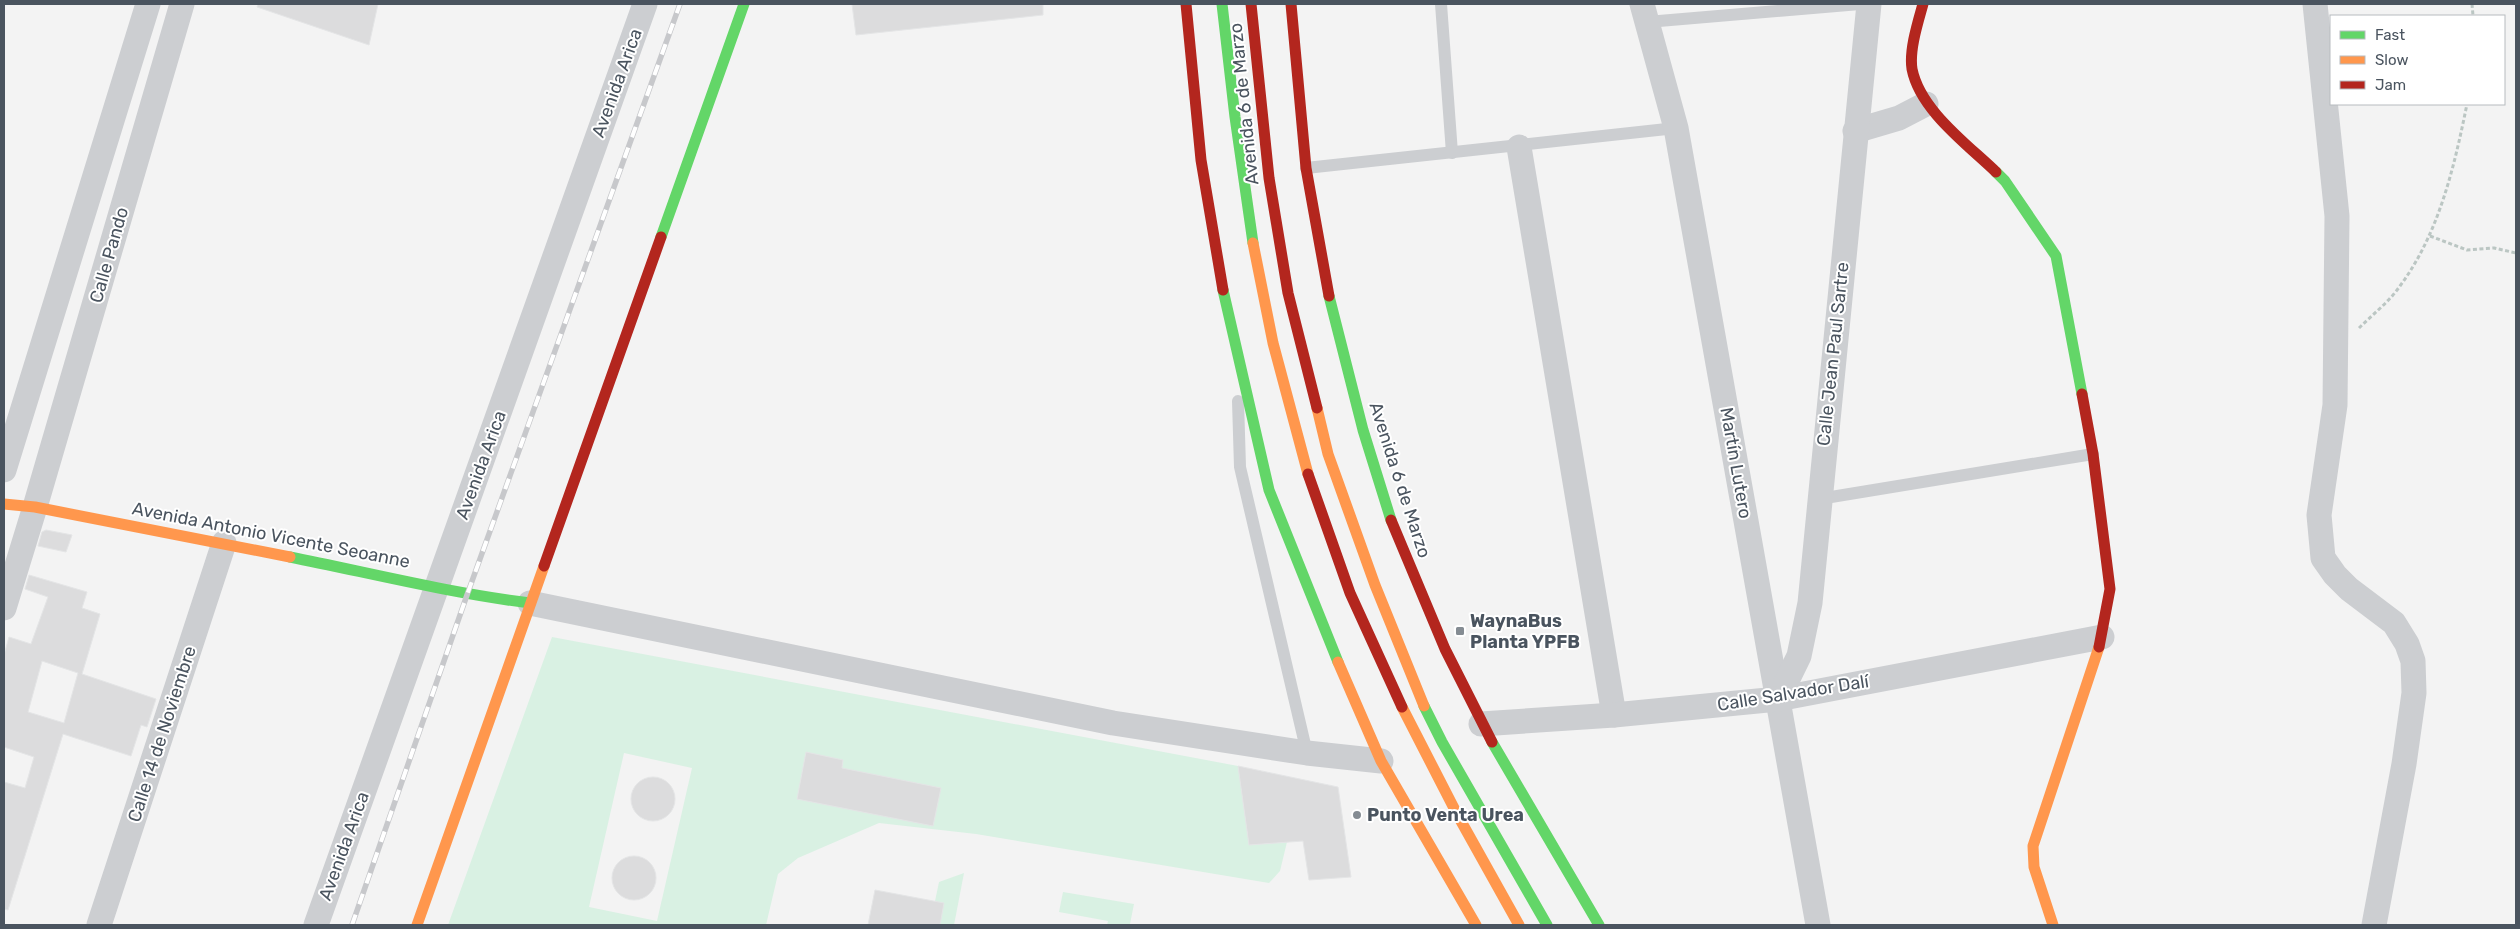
<svg xmlns="http://www.w3.org/2000/svg" width="2520" height="929" viewBox="0 0 2520 929" font-family="Rubik,sans-serif">
<style>
.green{fill:#d9f1e3;fill-rule:evenodd}
.building{fill:#dcdcdd;stroke:#e4e5e6;fill-rule:evenodd}
.lines{fill:none;stroke-linecap:round;stroke-linejoin:round}
.path{stroke:#bbc6c3;stroke-width:3;stroke-dasharray:4 2.5;stroke-linecap:butt}
.lane{stroke:#ccced1;stroke-width:12}
.street{stroke:#ccced1;stroke-width:25}
.fast{stroke:#63d668;stroke-width:11}
.slow{stroke:#ff974d;stroke-width:11}
.jam{stroke:#b3261e;stroke-width:11}
.rail-casing{stroke:#c7c8cb;stroke-width:5.5}
.rail{stroke:#fff;stroke-width:4;stroke-dasharray:11;stroke-linecap:butt}
.poi-dot{fill:#858c93;stroke:#fff;stroke-width:2}
.labels{text-anchor:middle;stroke-width:4;stroke-linejoin:round;paint-order:stroke}
.street-label{font-size:18px;fill:#4a545f;stroke:#fff}
.poi-label{font-size:18px;font-weight:bold;fill:#4a545f;stroke:#fff;text-anchor:start}
</style>
<rect width="100%" height="100%" fill="#f3f3f3"/>
<g class="green">
<path d="M552,637l686,129 11,79 38,-3 -7,29 -11,12 -293,-49 -97,-11 -81,35 -20,16 -12,51h-318zM624,753l68,15 -35,153 -68,-14z"/>
<polygon points="964,873 954,925 930,925 939,882"/>
<polygon points="1063,892 1134,904 1130,924 1136,925 1107,925 1108,921 1059,912"/>
</g>
<g class="building">
<polygon points="258,4 378,4 369,45 257,7"/>
<polygon points="852,4 1043,4 1043,15 856,35"/>
<polygon points="46,530 72,535 66,552 38,546 42,532"/>
<path d="M29,575l58,17 -5,16 18,6 -18,60 74,25 -9,28 -6,-2 -10,31 -68,-22 -55,176 -4,-1v-127l21,6 9,-31 -30,-10v-92l5,-18 22,7 17,-47 -23,-8zM42,661l36,12 -14,50 -36,-11z"/>
<polygon points="806,752 843,760 842,768 941,788 933,826 797,799"/>
<polygon points="1238,766 1338,787 1351,877 1309,880 1303,841 1249,845"/>
<circle cx="653" cy="799" r="22"/>
<circle cx="634" cy="878" r="22"/>
<polygon points="875,890 944,903 940,925 868,925"/>
</g>
<g class="lines">
<g class="path">
<polyline points="2472,4 2473,16"/>
<polyline points="2430,236 2467,250 2494,248 2516,253"/>
<path d="M2359,328c13,-13 30,-26 41,-42 39,-53 54,-118 67,-182"/>
</g>
<g class="lane">
<polyline points="1441,4 1452,153"/>
<polyline points="1647,22 1860,4"/>
<polyline points="1306,168 1676,128"/>
<polyline points="1238,401 1240,467 1307,753"/>
<polyline points="1819,499 2093,454"/>
</g>
<g class="street">
<polyline points="1642,4 1676,128 1818,925"/>
<polyline points="2315,4 2337,216 2335,405 2319,515 2323,558 2335,575 2349,589 2394,623 2407,644 2413,661 2414,693 2404,764 2374,925"/>
<polyline points="1855,131 1899,118 1926,104"/>
<polyline points="1519,147 1614,715"/>
<polyline points="4,470 148,4"/>
<polyline points="530,603 1113,723 1307,753 1381,761"/>
<polyline points="4,608 35,507 182,4"/>
<polyline points="1778,699 1799,656 1810,603 1869,4"/>
<polyline points="1481,724 1614,715 1778,699 2102,637"/>
<polyline points="99,925 224,543"/>
<polyline points="316,925 645,4"/>
</g>
<g class="fast">
<polyline points="1222,4 1235,117 1253,243"/>
<polyline points="1996,172 2005,181 2056,256 2082,394"/>
<polyline points="661,237 744,4"/>
<polyline points="1223,290 1269,490 1338,662"/>
<polyline points="1329,296 1363,430 1391,520"/>
<path d="M290,557c80,16 159,36 240,46"/>
<polyline points="1424,706 1442,742 1547,925"/>
<polyline points="1492,742 1599,925"/>
</g>
<g class="slow">
<polyline points="1253,243 1273,343 1308,474"/>
<polyline points="1317,408 1328,454 1375,585 1424,706"/>
<polyline points="4,504 35,507 290,557"/>
<polyline points="1338,662 1381,761 1476,925"/>
<polyline points="1402,707 1457,814 1519,925"/>
<polyline points="417,925 544,566"/>
<polyline points="2053,925 2034,867 2033,846 2099,647"/>
</g>
<g class="jam">
<polyline points="1186,4 1201,160 1223,290"/>
<polyline points="1251,4 1269,178 1288,293 1317,408"/>
<polyline points="1291,4 1306,168 1329,296"/>
<path d="M1923,4c-5,18 -14,46 -11,65 8,41 55,75 84,103"/>
<polyline points="2082,394 2093,454 2110,589 2099,647"/>
<polyline points="1308,474 1350,593 1402,707"/>
<polyline points="1391,520 1445,649 1492,742"/>
<polyline points="544,566 661,237"/>
</g>
<defs>
<polyline id="rail" points="352,925 467,595 680,4"/>
</defs>
<use href="#rail" class="rail-casing"/>
<use href="#rail" class="rail"/>
</g>
<g class="poi-dot">
<rect x="1455" y="626" width="10" height="10" rx="2.5"/>
<circle cx="1357" cy="815" r="5"/>
</g>
<g class="labels">
<g class="street-label">
<text transform="translate(617 83) rotate(-70)" y="6">Avenida Arica</text>
<text transform="translate(1244 104) rotate(-96)" y="6">Avenida 6 de Marzo</text>
<text transform="translate(109 255) rotate(-74)" y="6">Calle Pando</text>
<text transform="translate(1833 354) rotate(-84)" y="6">Calle Jean Paul Sartre</text>
<text transform="translate(1736 463) rotate(80)" y="6">Martín Lutero</text>
<text transform="translate(481 465) rotate(-70)" y="6">Avenida Arica</text>
<text transform="translate(1400 480) rotate(72)" y="6">Avenida 6 de Marzo</text>
<text transform="translate(271 535) rotate(11)" y="6">Avenida Antonio Vicente Seoanne</text>
<text transform="translate(1793 693) rotate(-9)" y="6">Calle Salvador Dalí</text>
<text transform="translate(162 734) rotate(-72)" y="6">Calle 14 de Noviembre</text>
<text transform="translate(344 846) rotate(-70)" y="6">Avenida Arica</text>
</g>
<g class="poi-label">
<text x="1470" y="627">WaynaBus<tspan x="1470" dy="21">Planta YPFB</tspan></text>
<text x="1367" y="821">Punto Venta Urea</text>
</g>
</g>
<rect width="2520" height="929" fill="none" stroke="#4a545f" stroke-width="10"/>
<rect x="2330" y="15" width="175" height="90" fill="#ffffff" stroke="#b7bbbf"/>
<rect x="2340" y="31" width="25" height="8" fill="#63d668" stroke="#b7bbbf"/>
<text x="2375" y="40" font-size="15" fill="#4a545f">Fast</text>
<rect x="2340" y="56" width="25" height="8" fill="#ff974d" stroke="#b7bbbf"/>
<text x="2375" y="65" font-size="15" fill="#4a545f">Slow</text>
<rect x="2340" y="81" width="25" height="8" fill="#b3261e" stroke="#b7bbbf"/>
<text x="2375" y="90" font-size="15" fill="#4a545f">Jam</text>
</svg>
